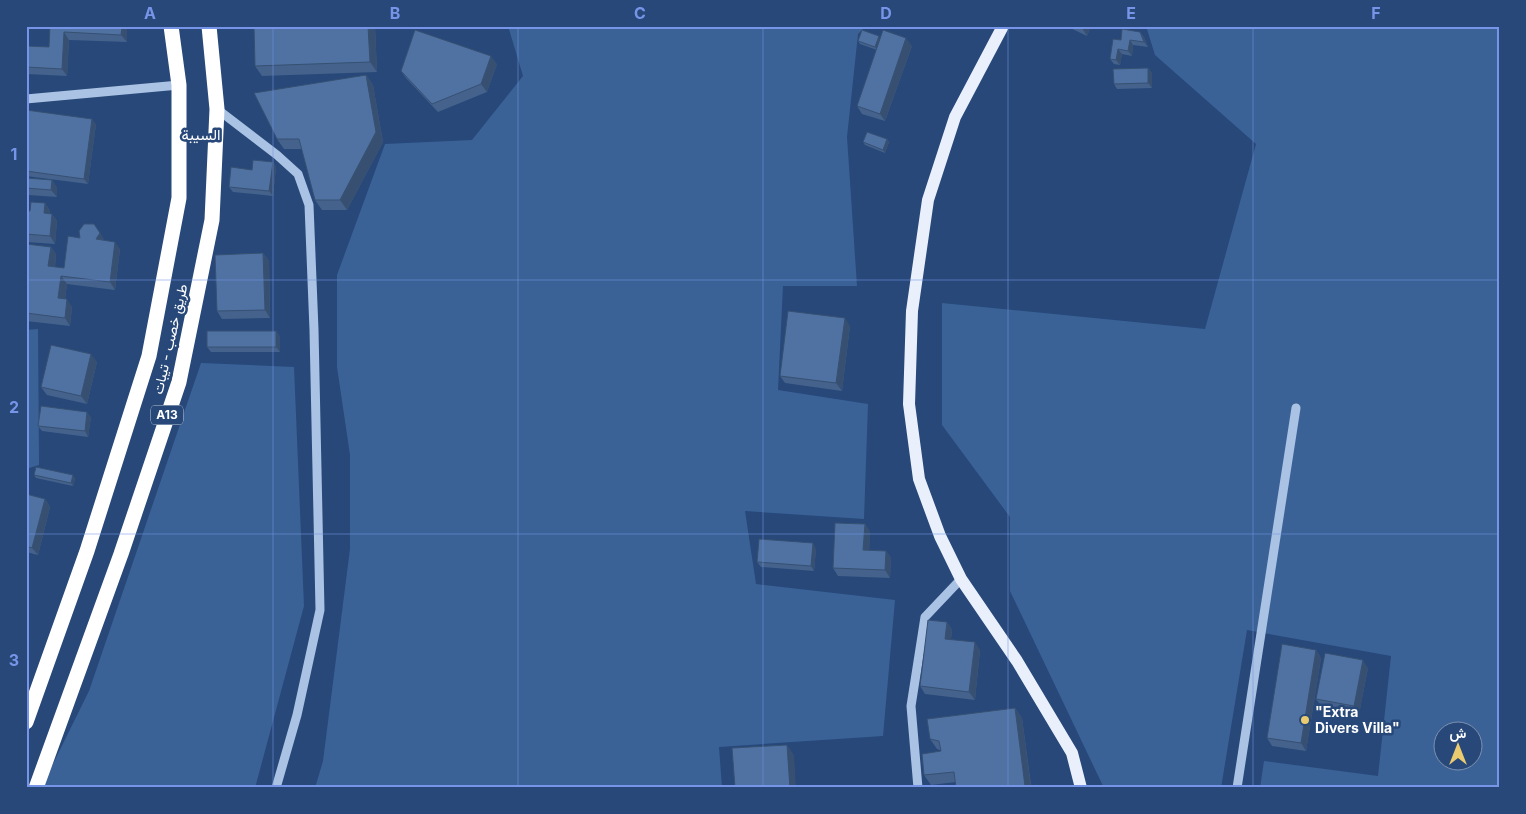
<svg xmlns="http://www.w3.org/2000/svg" width="1526" height="814" viewBox="0 0 1526 814" font-family="Inter,Vazirmatn,sans-serif">
<style>
.green{fill:#3a6297;fill-rule:evenodd}
.lines{fill:none;stroke-linecap:round;stroke-linejoin:round}
.minor{stroke:#aac2e3;stroke-width:9}
.major{stroke:#e9f0fc;stroke-width:12}
.highway{stroke:#fff;stroke-width:15}
.wall{fill:#44628c}
.shaded-wall{fill:#375072}
.building{fill:#4f72a3;stroke:#375072}
.grid{fill:none;stroke:#7795e8;stroke-width:1;stroke-opacity:0.55}
.poi-dot{fill:#ebcb70;stroke:#274879;stroke-width:2}
.labels{text-anchor:middle;stroke-width:5;stroke-linejoin:round;paint-order:stroke}
.shield{fill:#274879;stroke:#bec8d7;stroke-width:1}
.shield-label{font-size:12px;font-weight:bold;fill:#fff}
.street-label{font-size:14px;fill:#fff;stroke:#274879}
.poi-label{font-size:14px;font-weight:bold;fill:#fff;stroke:#274879;text-anchor:start}
.neighbourhood-label{font-size:15px;fill:#fff;stroke:#274879}
.neatline{fill:none;stroke:#7795e8;stroke-width:2}
.grid-label{font-size:16px;text-anchor:middle;font-weight:bold;fill:#7795e8}
</style>
<rect width="100%" height="100%" fill="#274879"/>
<g class="green">
<polygon points="508,26 866,26 858,34 847,137 857,286 783,286 778,390 868,404 864,519 745,511 756,584 895,600 883,736 719,747 722,788 315,788 323,761 350,549 350,455 337,367 337,275 385,144 472,140 523,76"/>
<path d="M1146,26h354v762h-240l4,-27 114,15 13,-120 -144,-26 -26,158h-117l-94,-197v-74l-68,-92v-122l263,26 51,-185 -101,-89zM1444,732h30v30h-30z"/>
<polygon points="38,329 39,465 26,469 26,330"/>
<polygon points="201,363 294,367 304,606 255,788 41,788 89,691"/>
</g>
<g class="lines">
<g class="minor">
<polyline points="26,99 179,85"/>
<polyline points="217,109 277,155 298,174 309,205 314,330 320,610 297,715 276,788"/>
<polyline points="918,788 911,706 925,617 961,579"/>
<polyline points="1237,788 1296,408"/>
</g>
<polyline class="major" points="1003,26 955,117 928,200 912,311 909,404 919,479 940,536 961,579 1017,661 1072,753 1081,788"/>
<g class="highway">
<polyline points="26,722 87,551 149,356 179,198 179,85 171,26"/>
<polyline points="36,788 121,554 179,382 212,220 217,109 209,26"/>
</g>
</g>
<g class="wall">
<polygon points="50,26 127,26 127,42 69,40 67,76 27,74 26,73 26,46 49,47"/>
<polygon points="375,26 377,72 262,76 255,66"/>
<polygon points="1066,26 1091,26 1087,36"/>
<polygon points="1140,32 1144,37 1148,47 1133,45 1132,56 1122,54 1120,65 1114,64 1110,59 1121,40"/>
<polygon points="879,36 877,50 860,44 858,41"/>
<polygon points="912,46 885,121 862,114 857,106"/>
<polygon points="497,64 487,92 438,112 406,78 401,71"/>
<polygon points="1148,68 1152,73 1152,88 1117,89 1114,84"/>
<polygon points="366,75 373,85 383,142 347,210 322,210 315,200 302,149 284,149 277,139"/>
<polygon points="26,110 96,124 88,184 26,176"/>
<polygon points="887,139 889,142 885,153 865,145 863,142"/>
<polygon points="273,162 276,167 273,196 233,192 229,187 252,170"/>
<polygon points="26,178 52,180 57,188 57,197 28,195 27,211 30,211 45,203 50,211 50,214 52,214 57,221 55,244 26,242"/>
<polygon points="94,224 104,240 120,249 115,290 67,284 65,299 72,307 70,326 26,321 26,244 51,247 56,254 55,267 64,268 80,238"/>
<polygon points="263,253 269,261 270,318 222,319 217,311"/>
<polygon points="850,326 842,391 785,383 780,376"/>
<polygon points="276,331 280,337 280,352 211,352 207,347"/>
<polygon points="97,362 87,404 47,395 41,387"/>
<polygon points="91,417 88,437 42,431 38,426"/>
<polygon points="34,475 75,478 73,486 36,478"/>
<polygon points="26,494 45,499 50,507 38,555 26,552"/>
<polygon points="865,524 870,532 869,550 886,551 891,558 890,578 838,576 833,568"/>
<polygon points="816,549 814,571 761,567 757,562"/>
<polygon points="947,622 952,630 951,639 980,650 975,700 925,694 920,686"/>
<polygon points="1316,650 1321,658 1306,751 1272,746 1267,738"/>
<polygon points="1368,668 1359,714 1322,707 1316,699"/>
<polygon points="1015,708 1022,718 1031,785 1037,785 1039,788 956,788 956,782 931,785 924,775 941,751 940,750 937,749 930,739"/>
</g>
<g class="shaded-wall">
<polygon points="122,26 127,26 127,42 121,35"/>
<polygon points="368,26 375,26 377,72 370,62"/>
<polygon points="1082,26 1091,26 1087,36 1082,28"/>
<polygon points="64,32 69,40 67,76 62,69"/>
<polygon points="1140,32 1144,37 1148,47 1144,42"/>
<polygon points="879,36 880,39 877,50 875,47"/>
<polygon points="906,38 912,46 885,121 880,114"/>
<polygon points="1130,40 1133,45 1132,56 1128,51"/>
<polygon points="1118,49 1122,54 1120,65 1116,60"/>
<polygon points="491,56 497,64 487,92 481,84"/>
<polygon points="1148,68 1152,73 1152,88 1148,83"/>
<polygon points="366,75 373,85 383,142 347,210 340,200"/>
<polygon points="92,119 96,124 88,184 84,179"/>
<polygon points="887,139 889,142 885,153 883,150"/>
<polygon points="273,162 276,167 273,196 269,191"/>
<polygon points="52,180 57,188 57,197 51,190"/>
<polygon points="26,192 28,195 26,218"/>
<polygon points="45,203 50,211 49,221 44,213"/>
<polygon points="52,214 57,221 55,244 50,236"/>
<polygon points="94,224 100,232 105,241 96,239"/>
<polygon points="115,242 120,249 115,290 110,282"/>
<polygon points="51,247 56,254 54,274 48,266"/>
<polygon points="263,253 269,261 270,318 265,310"/>
<polygon points="61,276 67,284 64,306 58,298"/>
<polygon points="67,299 72,307 70,326 65,318"/>
<polygon points="845,318 850,326 842,391 836,383"/>
<polygon points="276,331 280,337 280,352 276,347"/>
<polygon points="91,354 97,362 87,404 81,396"/>
<polygon points="87,412 91,417 88,437 85,431"/>
<polygon points="73,475 75,478 73,486 71,483"/>
<polygon points="45,499 50,507 38,555 32,548"/>
<polygon points="865,524 870,532 869,557 863,550"/>
<polygon points="813,543 816,549 814,571 811,566"/>
<polygon points="886,551 891,558 890,578 885,570"/>
<polygon points="947,622 952,630 950,646 945,639"/>
<polygon points="975,642 980,650 975,700 969,692"/>
<polygon points="1316,650 1321,658 1306,751 1301,743"/>
<polygon points="1363,660 1368,668 1359,714 1354,706"/>
<polygon points="1015,708 1022,718 1031,788 1025,786"/>
<polygon points="787,745 794,755 796,788 790,788"/>
</g>
<g class="building">
<polygon points="50,26 122,26 121,35 64,32 62,69 26,67 26,46 49,47"/>
<polygon points="254,26 368,26 370,62 255,66"/>
<polygon points="1122,29 1140,32 1144,42 1130,40 1128,51 1118,49 1116,60 1110,59 1113,39 1121,40"/>
<polygon points="415,30 491,56 481,84 432,104 401,71"/>
<polygon points="862,30 879,36 875,47 858,41"/>
<polygon points="883,30 906,38 880,114 857,106"/>
<polygon points="1148,68 1148,83 1114,84 1113,69"/>
<polygon points="366,75 376,132 340,200 315,200 299,139 277,139 254,93"/>
<polygon points="26,110 92,119 84,179 26,171"/>
<polygon points="867,132 887,139 883,150 863,142"/>
<polygon points="253,160 273,162 269,191 229,187 231,167 252,170"/>
<polygon points="26,178 52,180 51,190 26,188"/>
<polygon points="31,202 45,203 44,213 52,214 50,236 26,234 26,211 30,211"/>
<polygon points="84,224 94,224 100,233 96,239 115,242 110,282 61,276 58,298 67,299 65,318 26,313 26,244 51,247 48,266 64,268 68,236 80,238 79,231"/>
<polygon points="263,253 265,310 217,311 215,255"/>
<polygon points="788,311 845,318 836,383 780,376"/>
<rect x="207" y="331" width="69" height="16"/>
<polygon points="51,345 91,354 81,396 41,387"/>
<polygon points="41,406 87,412 85,431 38,426"/>
<polygon points="36,467 73,475 71,483 34,475"/>
<polygon points="26,494 45,499 32,548 26,546"/>
<polygon points="835,523 865,524 863,550 886,551 885,570 833,568"/>
<polygon points="759,539 813,543 811,566 757,562"/>
<polygon points="928,620 947,622 945,639 975,642 969,692 920,686"/>
<polygon points="1282,644 1316,650 1301,743 1267,738"/>
<polygon points="1325,653 1363,660 1354,706 1316,699"/>
<polygon points="1015,708 1025,786 1037,785 1037,788 956,788 954,772 924,775 922,754 941,751 939,741 930,739 927,719"/>
<polygon points="787,745 790,788 735,788 732,748"/>
</g>
<path class="grid" d="M273,26v762M518,26v762M763,26v762M1008,26v762M1253,26v762M26,280h1474M26,534h1474"/>
<circle class="poi-dot" cx="1305" cy="720" r="5"/>
<g class="labels">
<rect class="shield" x="151" y="405.5" width="32" height="19" rx="4"/>
<g class="shield-label">
<text x="167" y="419">A13</text>
</g>
<g class="street-label">
<text transform="translate(170 339) rotate(-77)" y="5">طريق خصب - تيبات</text>
</g>
<g class="poi-label">
<text x="1315" y="717">"Extra<tspan x="1315" dy="16">Divers Villa"</tspan></text>
</g>
<g class="neighbourhood-label">
<text x="201" y="140">السيبة</text>
</g>
</g>
<rect width="1526" height="814" fill="none" stroke="#274879" stroke-width="55"/>
<g transform="translate(1458 746)"><circle r="24" fill="#274879" stroke="#7d91af"/>
<path d="M0-4L9 19L0 12L-9 19Z" fill="#ebcb70"/>
<text y="-8" font-size="14" font-weight="bold" text-anchor="middle" fill="#ffffff">ش</text>
</g>
<rect x="28" y="28" width="1470" height="758" class="neatline"/>
<g class="grid-label">
<text x="150" y="19">A</text>
<text x="395" y="19">B</text>
<text x="640" y="19">C</text>
<text x="886" y="19">D</text>
<text x="1131" y="19">E</text>
<text x="1376" y="19">F</text>
<text x="14" y="160">1</text>
<text x="14" y="413">2</text>
<text x="14" y="666">3</text>
</g>
</svg>
